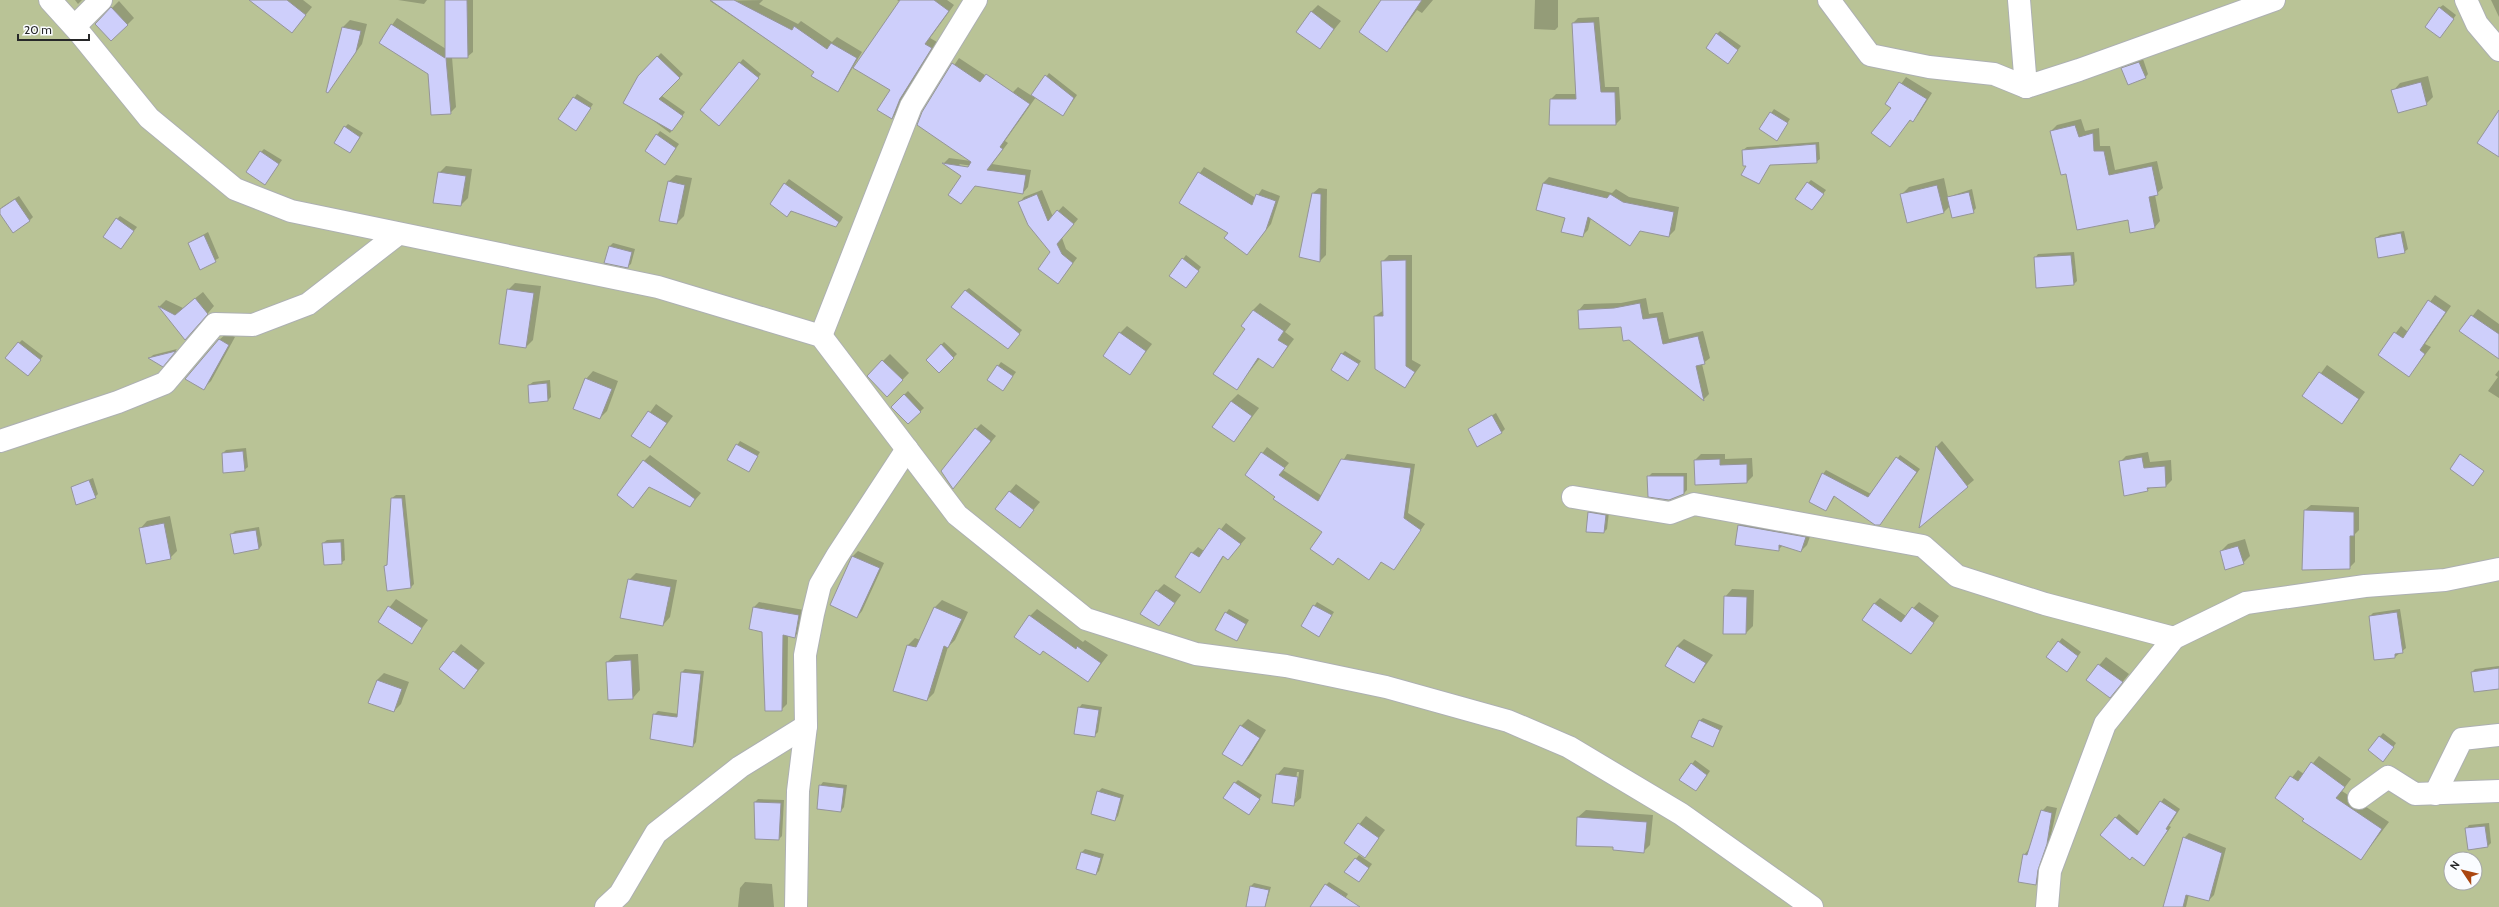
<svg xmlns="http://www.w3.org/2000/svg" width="2499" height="907" viewBox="0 0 2499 907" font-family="Cabin,sans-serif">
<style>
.forest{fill:#b9c396;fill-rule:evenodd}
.shadow{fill:#0003;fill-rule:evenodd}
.building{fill:#cecffb;stroke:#959599}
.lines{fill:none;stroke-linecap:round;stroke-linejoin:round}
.street-casing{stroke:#adb0b2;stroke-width:24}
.street{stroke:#fff;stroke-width:22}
</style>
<rect width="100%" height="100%" fill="#eceff2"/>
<path class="forest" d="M0,0h2499v907h-2499zM2451,859h24v24h-24z"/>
<g class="shadow">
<polygon points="75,0 82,0 78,4"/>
<polygon points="271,0 303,0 312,7 292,32"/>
<polygon points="398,0 427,0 424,4"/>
<polygon points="446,0 473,0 473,52 467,57 452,57 456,107 450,113 429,73 380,42 397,18 446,49"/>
<polygon points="763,0 759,4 798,24 801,21 832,42 837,37 862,52 843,84 837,90 815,72 710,1"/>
<polygon points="897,0 947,0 954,5 930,38 937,42 906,93 898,112 892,118 892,90 900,2"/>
<polygon points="1400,0 1433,0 1422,13 1417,10 1387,51"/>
<polygon points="1535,0 1558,0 1558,27 1555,30 1534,29"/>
<polygon points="2491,0 2499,0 2499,17"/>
<polygon points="119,1 134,18 127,25 96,24"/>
<polygon points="1318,5 1341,21 1320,47 1311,12"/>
<polygon points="2443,5 2456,15 2443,33 2439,8"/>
<polygon points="1599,17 1605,87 1619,87 1621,119 1616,124 1551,99 1556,94 1577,94 1573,23 1578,18"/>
<polygon points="350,20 367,24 362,44 327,92 343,27"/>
<polygon points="1720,31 1741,46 1731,59 1717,34"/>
<polygon points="661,53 683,74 662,96 685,112 670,133 643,113 639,76"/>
<path d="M959,58l53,35 6,-6 14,9 17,-23 28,22 -11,16 -30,-14 -31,44 3,2 -16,21 39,6 -3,17 -5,6 -60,-17 -19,-13 5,-5 22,3 -48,-49zM959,164l14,2v2l-11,-1z"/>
<polygon points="743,59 761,74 722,121 702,110"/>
<polygon points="2143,59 2148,74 2145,78 2123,68"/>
<polygon points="2428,76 2433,97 2426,104 2393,91 2400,83"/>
<polygon points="1906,77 1932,93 1918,115 1912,121 1911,119 1890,146 1892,108 1887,104"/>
<polygon points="577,94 593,104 576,130 560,119"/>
<polygon points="1774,109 1790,119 1777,140 1760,129"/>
<polygon points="2081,119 2085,131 2099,128 2100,146 2110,146 2115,170 2157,161 2163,188 2155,195 2160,221 2155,227 2128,218 2067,172 2051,131 2057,125"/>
<polygon points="348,124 363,133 353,148 345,127"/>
<polygon points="660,131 679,144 668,160 646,150"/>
<polygon points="1819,142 1820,159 1816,162 1771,164 1758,183 1743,150 1747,147"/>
<polygon points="264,149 282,160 265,184 261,152"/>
<polygon points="446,166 472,169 468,198 461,205 439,173"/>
<polygon points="1204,167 1256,198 1262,189 1280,196 1271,224 1247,254 1230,232 1180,203"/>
<polygon points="676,175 692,178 684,216 677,223 668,182"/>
<polygon points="1549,177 1612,193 1616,189 1629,197 1679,207 1675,230 1669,236 1641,230 1629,245 1591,218 1588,230 1582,236 1566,217 1543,183"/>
<polygon points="1944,178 1948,197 1972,189 1976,208 1973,212 1950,206 1943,213 1902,194 1909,187"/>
<polygon points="789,179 843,217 841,221 836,226 792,211 787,215 785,184"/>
<polygon points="1811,180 1826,190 1812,209 1808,183"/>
<polygon points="1319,188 1327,189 1326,255 1320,261 1312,194"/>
<polygon points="1042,190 1053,217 1063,206 1078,219 1062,238 1066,249 1077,258 1062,278 1052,252 1020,202 1024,197"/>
<polygon points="19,196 33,217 30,220 0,212 2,207"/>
<polygon points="120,216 137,227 121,248 117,219"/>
<polygon points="2404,231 2408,249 2404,252 2376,238 2380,235"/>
<polygon points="208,232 219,258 201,268 189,243"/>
<polygon points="613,243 635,249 631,264 627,267 605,262 610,246"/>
<polygon points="2074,252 2077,281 2074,284 2035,258 2038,254"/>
<polygon points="1186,255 1201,267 1186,287 1183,259"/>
<polygon points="1389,255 1412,255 1412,360 1421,365 1405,387 1375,316 1384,310 1382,262"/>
<polygon points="515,283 541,286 533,340 526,347 508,290"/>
<polygon points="969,288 1022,330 1011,344 965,291"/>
<polygon points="203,292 214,306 192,332 159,307 166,300 183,308"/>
<polygon points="2435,295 2451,306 2425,344 2431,347 2409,376 2379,355 2401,326 2408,332"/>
<polygon points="1646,298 1649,314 1663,312 1669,339 1703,331 1710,358 1702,364 1709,394 1704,399 1622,326 1579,310 1584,304 1621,303"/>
<polygon points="1260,303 1291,324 1285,332 1294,339 1273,367 1260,358 1236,389 1246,328 1253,310"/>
<polygon points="2478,309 2499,324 2499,358 2461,331"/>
<polygon points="1127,326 1152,344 1129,374 1120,333"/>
<polygon points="227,333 235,337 211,381 204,388 219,340"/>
<polygon points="22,340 43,356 31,372 19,343"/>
<polygon points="944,342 957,354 939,372 927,360"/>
<polygon points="177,349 166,362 150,358 153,355"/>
<polygon points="1345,351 1361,361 1348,380 1342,354"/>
<polygon points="890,354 909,373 887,396 868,376"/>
<polygon points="1001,362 1016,372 1006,386 988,379"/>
<polygon points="2327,365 2365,392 2342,423 2304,396"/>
<polygon points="2499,370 2499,398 2488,391 2498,377 2495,375"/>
<polygon points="593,371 618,381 607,411 600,418 586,379"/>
<polygon points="550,380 551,397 548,400 529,385 533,382"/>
<polygon points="908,391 924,408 908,423 892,407"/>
<polygon points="1238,394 1259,408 1234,441 1231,401"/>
<polygon points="656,404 673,416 650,447 633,436"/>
<polygon points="1496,413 1505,429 1501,433 1469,429"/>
<polygon points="981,424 996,436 953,488 976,429"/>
<polygon points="740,441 760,452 749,471 728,459"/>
<polygon points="1942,441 1974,480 1921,525 1936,447"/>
<polygon points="1267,447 1289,463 1283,470 1322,496 1347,454 1415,464 1408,513 1425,524 1394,569 1382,561 1369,578 1338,557 1333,564 1323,531 1246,475"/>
<polygon points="246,448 248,467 244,470 223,453 226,450"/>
<polygon points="2148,452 2150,462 2171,460 2172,480 2166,486 2151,487 2147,490 2120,462 2126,456"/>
<polygon points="1701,454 1725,454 1725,459 1752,458 1753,476 1747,482 1695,460"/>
<polygon points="650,455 701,493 690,506 650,486 639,500 644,461"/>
<polygon points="1900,455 1920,469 1880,524 1835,496 1826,510 1823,474 1826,470 1871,494"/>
<polygon points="1652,473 1687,473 1687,490 1684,493 1648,477"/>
<polygon points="93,478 98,494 95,497 72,487"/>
<polygon points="1016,484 1040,502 1020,526 996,508"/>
<polygon points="396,495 405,495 414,584 411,587 385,566 389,563 392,498"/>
<polygon points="2311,505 2359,507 2359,530 2355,534 2355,562 2349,568 2305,510"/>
<polygon points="1592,509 1609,512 1607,529 1604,532 1589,513"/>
<polygon points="170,516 177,551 170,558 140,529 147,521"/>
<polygon points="1745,519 1812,531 1807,545 1801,551 1783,545 1778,550 1739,525"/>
<polygon points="1226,523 1246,538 1228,559 1224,556 1200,592 1177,577 1192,553 1198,547 1204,551"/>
<polygon points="259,527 262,545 259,549 231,535 235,531"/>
<polygon points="344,539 345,560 341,563 323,543 327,540"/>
<polygon points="2245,539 2250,556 2243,563 2221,551 2228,544"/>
<polygon points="858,551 884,563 862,611 857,617 831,605 853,556"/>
<polygon points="636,573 677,580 670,617 663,625 629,580"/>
<polygon points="1164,584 1181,595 1159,625 1157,591"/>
<polygon points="1732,589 1754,590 1753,626 1746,633 1725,597"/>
<polygon points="1880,598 1906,616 1919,602 1939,616 1911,652 1874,604"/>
<polygon points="396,599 428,620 412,642 379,621"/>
<polygon points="942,600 968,612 955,640 948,647 934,693 927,700 908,645 915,638 920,640 935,607"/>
<polygon points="759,602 804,610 800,631 794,637 788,635 787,704 781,710 763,631 754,607"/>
<polygon points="1317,602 1334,612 1319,636 1302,626"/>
<polygon points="1037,609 1083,642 1085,640 1108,655 1088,681 1044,650 1040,654 1030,616"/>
<polygon points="1229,609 1249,620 1237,640 1226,613"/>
<polygon points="2400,609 2406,648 2395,657 2370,616 2373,613"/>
<polygon points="2062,638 2081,652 2070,667 2048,657"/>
<polygon points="1684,639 1713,655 1694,682 1677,646"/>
<polygon points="461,644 485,663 464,687 440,669"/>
<polygon points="638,654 640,690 633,698 607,662 615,655"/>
<polygon points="2106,657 2129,674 2117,689 2087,680"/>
<polygon points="2499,666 2499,688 2472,672 2475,669"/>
<polygon points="685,669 704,671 696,742 693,746 654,715 658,711 679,714 682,672"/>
<polygon points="384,673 409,682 401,704 394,711 369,702 377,680"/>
<polygon points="1082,704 1102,707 1098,732 1095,735 1079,708"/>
<polygon points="1703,718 1723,726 1713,745 1699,721"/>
<polygon points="1248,719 1266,730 1249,758 1242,765 1241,726"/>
<polygon points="2383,733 2396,743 2386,757 2369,750"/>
<polygon points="2319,756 2351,779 2342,791 2389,822 2361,859 2276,798 2298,770 2304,774"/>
<polygon points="1695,760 1710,771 1699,787 1692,764"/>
<path d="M1284,767l20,3 -3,28 -8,7 -16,-30zM1297,772h2l-3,26h-2z"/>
<polygon points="1238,780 1262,795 1249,814 1235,783"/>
<polygon points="823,782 847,785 844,807 841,811 820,786"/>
<polygon points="1102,788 1124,795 1118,816 1115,820 1098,792"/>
<polygon points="2164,798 2180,809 2169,826 2171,827 2144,864 2101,835 2119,814 2140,832"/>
<polygon points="758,799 784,800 782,836 779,839 755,802"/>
<polygon points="2047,806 2057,808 2041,879 2036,884 2024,855 2029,849 2042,811"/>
<polygon points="1586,810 1653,815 1650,845 1643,852 1614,846 1577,845 1578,817"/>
<polygon points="1366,816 1385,830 1365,856 1345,842"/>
<polygon points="2489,823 2491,843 2488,846 2466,829 2469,825"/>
<polygon points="2189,833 2226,848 2214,895 2209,900 2189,894 2186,907 2164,907 2184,838"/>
<polygon points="1085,849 1104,854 1099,871 1096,874 1082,852"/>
<polygon points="1359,855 1372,864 1362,878 1345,872"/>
<polygon points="745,882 772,884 774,907 738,907 740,888"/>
<polygon points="1329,882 1348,894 1339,907 1320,907 1326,885"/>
<polygon points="1254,883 1271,887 1265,907 1260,907 1251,886"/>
</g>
<g class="building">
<polygon points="249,0 287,0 306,15 292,33"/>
<polygon points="445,0 467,0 468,58 446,58 451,114 431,115 428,74 379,43 391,24 445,58"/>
<polygon points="710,0 734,0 792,30 794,26 827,49 831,43 857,58 838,92 811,76 814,72"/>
<polygon points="900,0 934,0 949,11 925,44 932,48 900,99 892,119 877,110 890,90 853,68"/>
<polygon points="1381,0 1422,0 1387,52 1359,32"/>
<polygon points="111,7 128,25 111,41 95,24"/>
<polygon points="2439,7 2454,19 2440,38 2425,27"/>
<polygon points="1311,11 1334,29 1320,49 1296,32"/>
<polygon points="1594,22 1601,92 1615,92 1616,125 1549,125 1550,99 1576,99 1572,23"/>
<polygon points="342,27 361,31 356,52 328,93 326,92"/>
<polygon points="1716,33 1738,50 1728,64 1706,48"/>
<polygon points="657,56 680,78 659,99 683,116 672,131 623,103 638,76"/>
<polygon points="739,62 759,78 719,126 700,110"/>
<polygon points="2139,62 2146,78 2128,85 2121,68"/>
<polygon points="952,63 980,82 986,74 1030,104 1000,147 1003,149 987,170 1026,175 1023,194 975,186 961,204 948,195 961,176 942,163 968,167 971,162 917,125 922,112"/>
<polygon points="1045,75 1074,98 1063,116 1031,95"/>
<polygon points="1899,82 1927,99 1913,122 1910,120 1890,147 1871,133 1891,108 1885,104"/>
<polygon points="2421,82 2427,105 2398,113 2391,90"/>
<polygon points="573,97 591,108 576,131 558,119"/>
<polygon points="2499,110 2499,157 2477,143"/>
<polygon points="1770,112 1788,123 1777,141 1759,129"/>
<polygon points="2075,125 2079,137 2093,133 2094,151 2104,151 2109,175 2152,166 2158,195 2149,197 2155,228 2130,233 2128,220 2077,230 2066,174 2061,175 2050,131"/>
<polygon points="344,126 360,137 350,153 334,143"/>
<polygon points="656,134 676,148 665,165 645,151"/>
<polygon points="1816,144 1817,163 1770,165 1759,184 1741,175 1746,166 1743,166 1742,150"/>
<polygon points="260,151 279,164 265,185 246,172"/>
<polygon points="438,172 466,176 461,206 433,203"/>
<polygon points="1198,172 1252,205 1256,194 1276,201 1266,230 1247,255 1224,238 1228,233 1179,203"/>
<polygon points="668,181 685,185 677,224 659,221"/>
<polygon points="1807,182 1824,194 1812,210 1795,199"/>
<polygon points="784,183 839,222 836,227 791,211 787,217 770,204"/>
<polygon points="1543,183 1607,198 1610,194 1623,202 1674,212 1669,237 1640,231 1630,246 1588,217 1583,237 1561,232 1565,218 1536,210"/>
<polygon points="1937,185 1944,213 1907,223 1900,194"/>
<polygon points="1969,192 1974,213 1952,218 1947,197"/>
<polygon points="1312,193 1321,194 1320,262 1299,257"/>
<polygon points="1037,194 1048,221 1057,210 1074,224 1057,244 1062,254 1073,263 1058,284 1038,269 1050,252 1028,225 1018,202"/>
<polygon points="15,199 30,221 13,233 0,214 0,209"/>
<polygon points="116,218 134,231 121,249 103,237"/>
<polygon points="2401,233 2405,253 2378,258 2375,238"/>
<polygon points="204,235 216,262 200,270 188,243"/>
<polygon points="609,246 632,252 628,268 604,263"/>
<polygon points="2071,255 2074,285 2036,288 2034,257"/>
<polygon points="1182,258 1199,271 1186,288 1169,276"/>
<polygon points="1406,260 1406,366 1415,372 1405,388 1375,369 1374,316 1383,316 1381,261"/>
<polygon points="507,289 534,293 526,348 499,344"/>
<polygon points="965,290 1020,334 1008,349 951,307"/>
<polygon points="195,298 208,314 185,340 158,306 175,315"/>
<polygon points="2428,300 2446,312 2420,350 2425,354 2409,377 2378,355 2394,332 2403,338"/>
<polygon points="1640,303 1643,319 1657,317 1663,344 1698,336 1705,364 1696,366 1704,401 1629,340 1623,341 1621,327 1579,329 1578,310 1614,308"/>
<polygon points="1253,310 1284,331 1278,340 1288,346 1273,368 1258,358 1237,390 1213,374 1245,329 1241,326"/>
<polygon points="2471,315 2499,334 2499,359 2459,331"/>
<polygon points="1119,332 1146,351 1130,375 1103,356"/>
<polygon points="219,339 229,345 204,390 185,379"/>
<polygon points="18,342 41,360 28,376 5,358"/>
<polygon points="941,344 954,358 939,373 926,360"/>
<polygon points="176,351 163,367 148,358"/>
<polygon points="1341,353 1359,364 1348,381 1331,370"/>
<polygon points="882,360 903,380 887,397 867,376"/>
<polygon points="997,365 1013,376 1003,391 987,380"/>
<polygon points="2319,372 2359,399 2342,424 2302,396"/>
<polygon points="585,378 612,389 600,419 573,409"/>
<polygon points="547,383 548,401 529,403 528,385"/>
<polygon points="904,394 921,412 908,424 891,407"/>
<polygon points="1231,401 1252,416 1234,442 1212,427"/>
<polygon points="648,411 667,423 650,448 631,436"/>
<polygon points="1492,415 1502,433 1477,447 1468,429"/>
<polygon points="975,428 991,441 953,489 941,471"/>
<polygon points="736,444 758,456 749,472 727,460"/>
<polygon points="1936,446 1968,487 1919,528"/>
<polygon points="243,451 245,471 223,473 222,453"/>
<polygon points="1261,452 1285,468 1279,475 1318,501 1341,459 1411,468 1404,518 1421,530 1394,570 1381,562 1369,580 1338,558 1333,565 1310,549 1322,532 1273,499 1275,497 1245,475"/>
<polygon points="2460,454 2484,471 2473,486 2450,469"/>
<polygon points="1896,457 1917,472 1880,525 1875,525 1834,496 1826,511 1809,502 1822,473 1868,497"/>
<polygon points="2142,457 2144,468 2165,466 2166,487 2147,488 2148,491 2124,496 2119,461"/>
<polygon points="1720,459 1720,465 1747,464 1747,483 1695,485 1694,460"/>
<polygon points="643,460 695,499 690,507 649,487 633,508 617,495"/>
<polygon points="1647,476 1684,476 1684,494 1669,500 1648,497"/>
<polygon points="89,480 96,498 76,505 71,487"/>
<polygon points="1009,491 1034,510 1020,528 995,509"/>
<polygon points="391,498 402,498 411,588 387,591 384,566 387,565"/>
<polygon points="2304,510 2354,512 2354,536 2350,536 2350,569 2302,570"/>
<polygon points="1588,512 1606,515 1604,533 1586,532"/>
<polygon points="164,523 171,559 146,564 139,528"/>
<polygon points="1738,525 1806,537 1801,552 1779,545 1779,551 1735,545"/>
<polygon points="1219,528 1241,544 1228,560 1223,556 1200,593 1175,577 1191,552 1199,557"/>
<polygon points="256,530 259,549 234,554 230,534"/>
<polygon points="341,542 342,564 324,565 322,543"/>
<polygon points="2238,546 2244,564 2225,570 2220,551"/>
<polygon points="852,556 880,568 857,618 830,605"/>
<polygon points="628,579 671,587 663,626 620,618"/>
<polygon points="1156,590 1175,603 1159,626 1140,614"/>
<polygon points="1724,596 1747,597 1746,634 1723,634"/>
<polygon points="1874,603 1901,622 1912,607 1934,623 1911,654 1862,620"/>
<polygon points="1313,605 1332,615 1319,637 1301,626"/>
<polygon points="388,606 422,628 412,644 378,622"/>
<polygon points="753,607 799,615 795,638 783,635 782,711 765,711 762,632 749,629"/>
<polygon points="934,607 962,619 948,648 944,646 927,701 893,691 907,645 916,647"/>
<polygon points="1225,612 1246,624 1237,641 1215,630"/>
<polygon points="2397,612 2403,653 2395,654 2395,658 2374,660 2369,616"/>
<polygon points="1029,615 1076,649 1077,646 1101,663 1088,682 1043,651 1040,655 1014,637"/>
<polygon points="2058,641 2078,656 2067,672 2046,657"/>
<polygon points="1677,646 1706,663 1694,683 1665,666"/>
<polygon points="453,651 478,670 464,689 439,669"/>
<polygon points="631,660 633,699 608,700 606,662"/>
<polygon points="2098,664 2123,682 2110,698 2086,680"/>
<polygon points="2499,668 2499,689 2474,692 2471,672"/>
<polygon points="681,672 701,674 693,747 650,739 653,714 677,717"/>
<polygon points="377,680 402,689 394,712 368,703"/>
<polygon points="1078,707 1099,710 1095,737 1074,734"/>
<polygon points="1699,720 1720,730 1713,747 1691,737"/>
<polygon points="1240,725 1260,738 1242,766 1222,754"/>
<polygon points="2379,736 2394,747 2383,762 2368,750"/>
<polygon points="2311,762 2345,787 2336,798 2382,829 2361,860 2302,821 2304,819 2275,798 2290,776 2298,781"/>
<polygon points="1691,763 1707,775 1696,791 1679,780"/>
<polygon points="1276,774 1298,777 1294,806 1272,803"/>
<polygon points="1234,782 1260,799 1249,815 1223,798"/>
<polygon points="819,785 844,788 841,812 817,809"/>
<polygon points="1097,791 1121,798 1115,821 1091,814"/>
<polygon points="2160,801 2177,812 2166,829 2168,830 2144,866 2132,857 2130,860 2100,835 2115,817 2137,835"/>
<polygon points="754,802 781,803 779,840 755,839"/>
<polygon points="2041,810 2052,813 2047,844 2038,870 2036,885 2018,882 2023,854 2027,855"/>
<polygon points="1577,817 1647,822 1644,853 1613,850 1613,847 1576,846"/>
<polygon points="1358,823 1379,838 1365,858 1344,843"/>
<polygon points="2485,826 2488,847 2468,850 2465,828"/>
<polygon points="2183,837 2222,853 2209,901 2186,895 2183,907 2163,907"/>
<polygon points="1081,852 1101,858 1096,875 1076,869"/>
<polygon points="1355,858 1369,868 1359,882 1344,872"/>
<polygon points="1325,884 1360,907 1310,907"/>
<polygon points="1250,886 1269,890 1265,907 1246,907"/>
</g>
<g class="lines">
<defs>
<g id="street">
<polyline points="50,0 79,32 149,118 235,189 291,211 658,287 821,336 957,515 1086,619 1196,654 1286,666 1386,687 1508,721 1569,747 1681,814 1812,907"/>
<polyline points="1829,0 1870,55 1929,67 1994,74 2026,87"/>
<polyline points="2019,0 2026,87 2079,70 2274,0"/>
<polyline points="2466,0 2477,24 2499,50"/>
<polyline points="75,26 101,0"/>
<polyline points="821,336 911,106 976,0"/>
<polyline points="0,441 118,402 165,383 215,324 253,325 308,304 398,234"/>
<polyline points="1573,497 1670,513 1694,504 1923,546 1957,576 2045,604 2174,638"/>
<polyline points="2435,794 2462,739 2499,735"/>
<polyline points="2359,798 2388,777 2415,794 2499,791"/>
<polyline points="606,907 620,894 656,833 740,767 806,726"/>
<polyline points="796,907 798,791 806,726 805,655 813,614 820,585 837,556 907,449"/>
<polyline points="2047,907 2050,871 2105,724 2174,638 2246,603 2365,586 2445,580 2499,569"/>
</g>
</defs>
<use href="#street" class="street-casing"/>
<use href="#street" class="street"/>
</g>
<g transform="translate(2463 871) rotate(305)"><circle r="19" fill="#fafcff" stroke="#a6a7a9"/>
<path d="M0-3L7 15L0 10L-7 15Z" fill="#aa4610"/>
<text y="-6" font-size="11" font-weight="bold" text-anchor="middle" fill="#272829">N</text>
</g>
<path d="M18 34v6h71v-6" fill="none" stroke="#272829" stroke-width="2"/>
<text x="24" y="34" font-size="12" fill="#272829" stroke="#fafcff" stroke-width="3" paint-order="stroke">20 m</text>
</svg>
